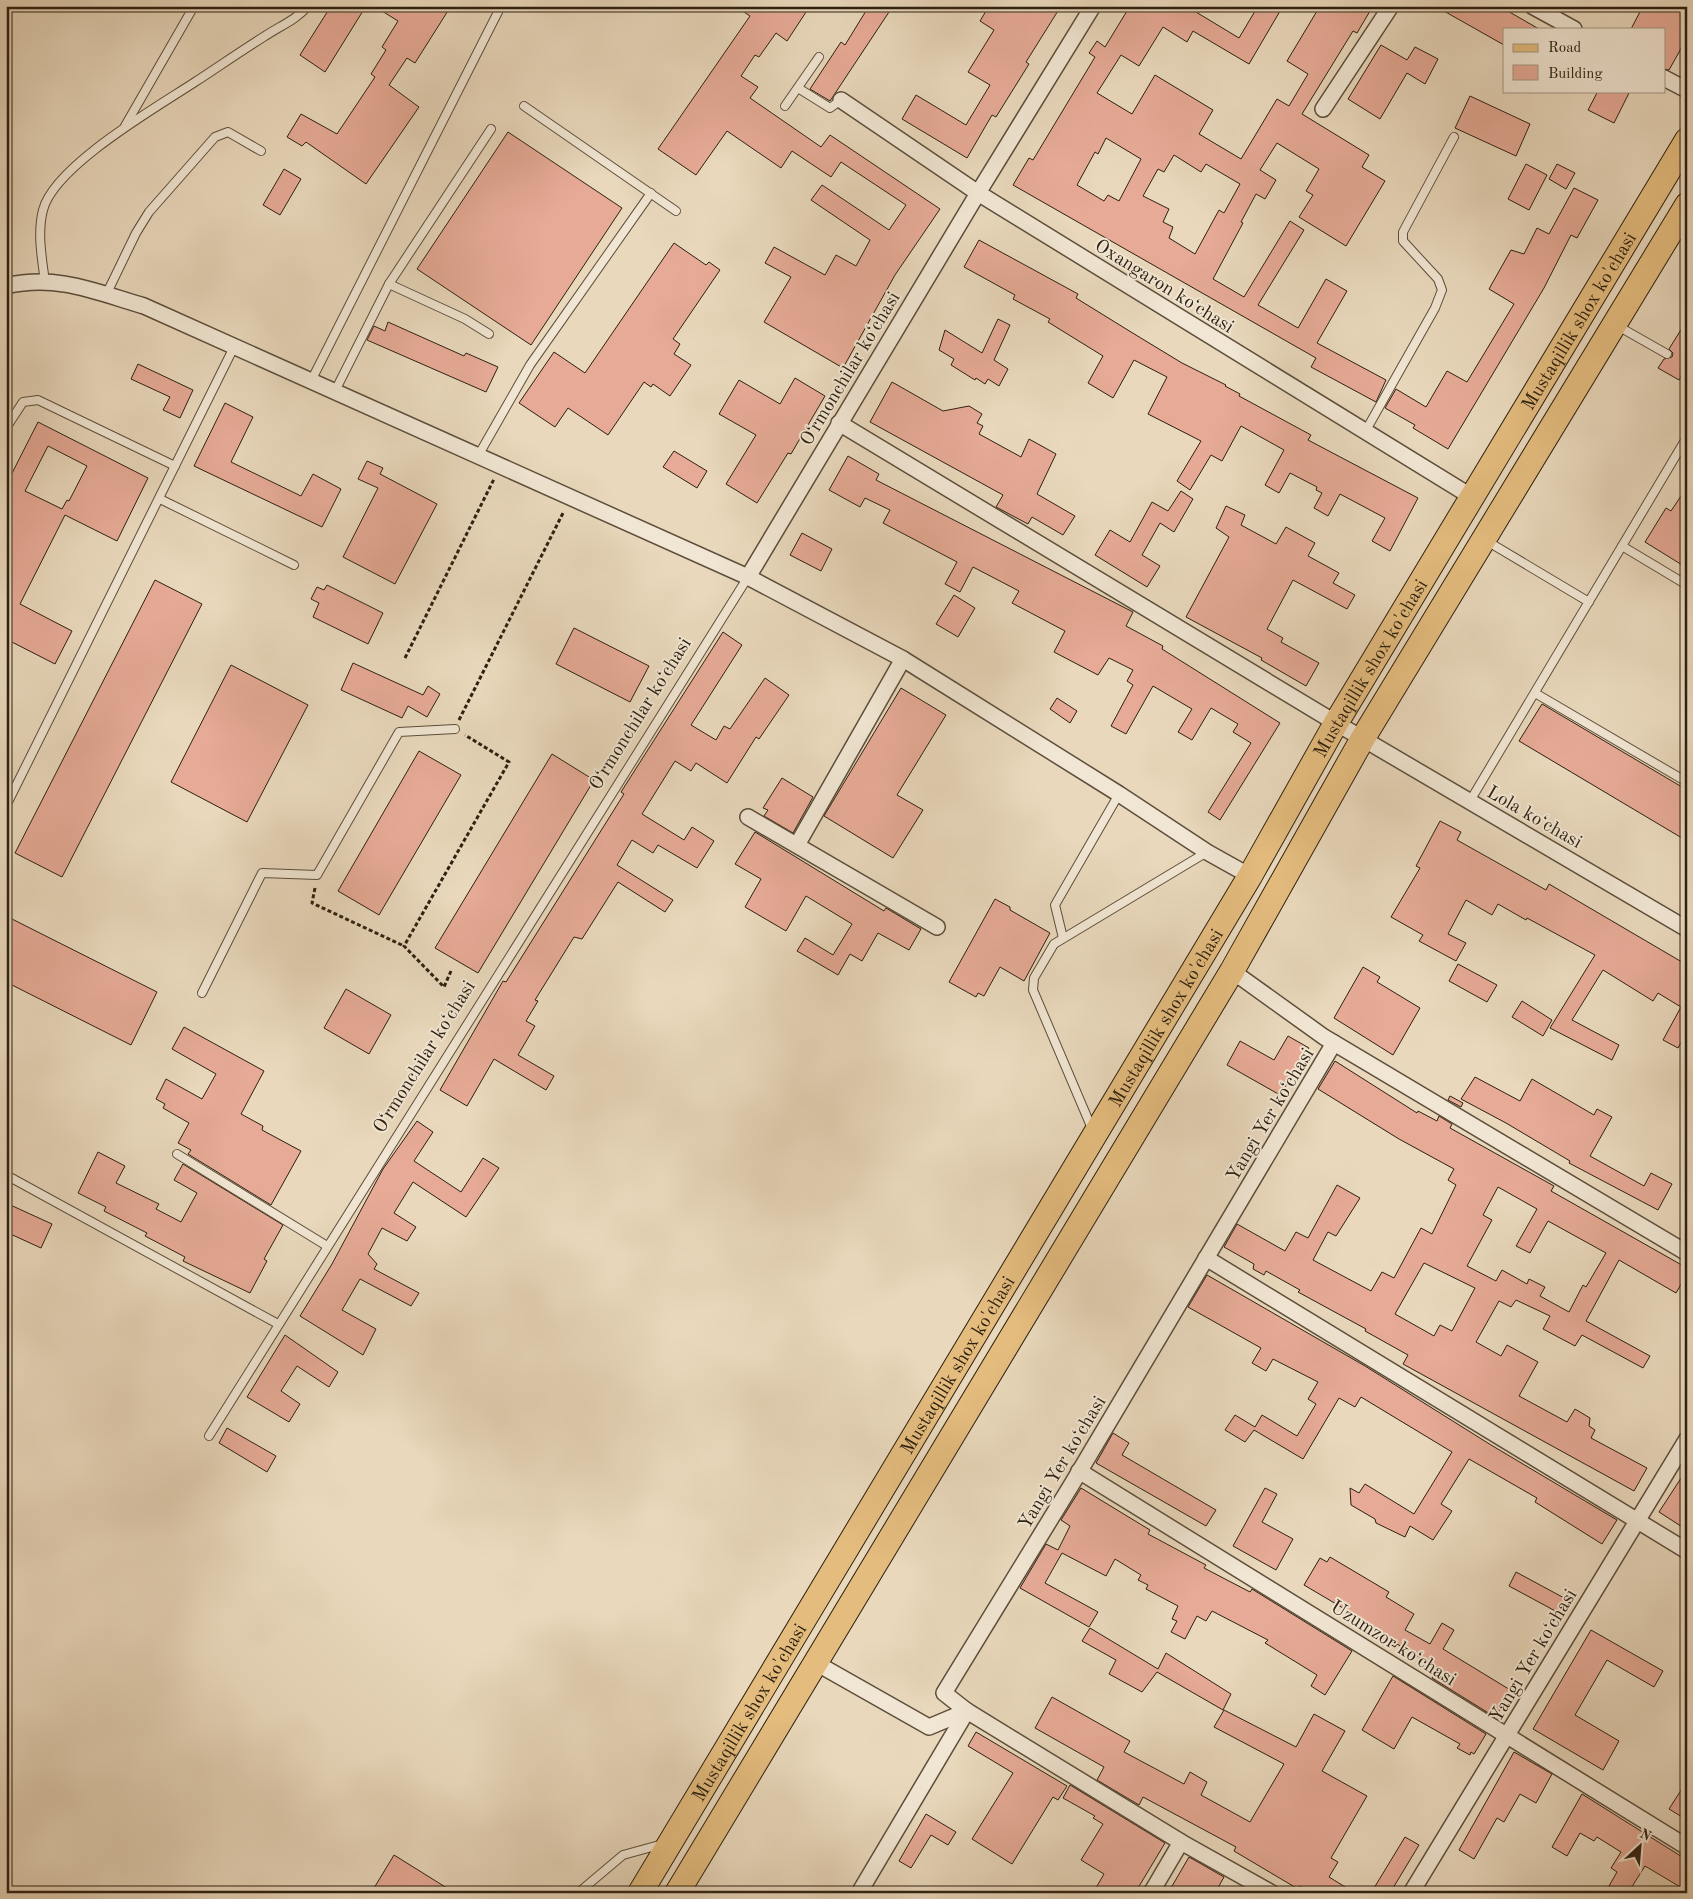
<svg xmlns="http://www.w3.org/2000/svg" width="1693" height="1899" viewBox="0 0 1693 1899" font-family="'Old Standard TT',serif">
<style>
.building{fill:#e6aa96;stroke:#2d2010;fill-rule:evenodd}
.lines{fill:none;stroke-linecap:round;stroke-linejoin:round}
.lane-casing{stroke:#5c4e3b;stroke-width:10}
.street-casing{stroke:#5c4e3b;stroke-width:18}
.primary-casing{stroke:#2d2010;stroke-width:26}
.path{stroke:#2d2010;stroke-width:3;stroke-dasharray:4 2.5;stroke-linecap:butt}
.lane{stroke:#f1e6d3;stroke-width:8}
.street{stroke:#f1e6d3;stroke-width:15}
.primary{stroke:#e4bc7e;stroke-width:24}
.labels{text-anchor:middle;stroke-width:4;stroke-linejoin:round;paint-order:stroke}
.street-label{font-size:19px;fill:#2d2010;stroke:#f1e6d3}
</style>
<rect width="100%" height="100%" fill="#e9d8bc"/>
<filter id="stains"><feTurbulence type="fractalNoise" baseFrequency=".004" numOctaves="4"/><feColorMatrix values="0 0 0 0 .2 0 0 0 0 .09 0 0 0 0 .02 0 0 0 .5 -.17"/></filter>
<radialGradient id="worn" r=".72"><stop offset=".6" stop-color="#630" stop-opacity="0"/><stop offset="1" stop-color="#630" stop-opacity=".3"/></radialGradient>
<g class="building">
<polygon points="331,6 366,6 325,72 300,55"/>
<polygon points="374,6 406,6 415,12 418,6 451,6 415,63 407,58 389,85 419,107 366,184 306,142 302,146 287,137 301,114 337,134 375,77 371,74 386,50 382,47 398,21"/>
<polygon points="735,6 810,6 787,41 776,33 759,57 755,55 741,76 758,87 750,98 821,147 830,135 940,209 895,275 843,368 764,322 791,277 765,263 774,247 825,275 836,255 856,266 870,240 811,200 822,185 889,230 906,205 841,162 831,177 792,151 781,168 727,131 696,175 658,149 750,16"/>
<polygon points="869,6 893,6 830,101 810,89 841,42 845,45"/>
<polygon points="989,6 1061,6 1026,62 1029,64 996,117 992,115 967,158 902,119 916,95 966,125 990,85 968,72 994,30 980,21"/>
<path d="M1130,6h56l53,32 19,-32h25l-34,58 -56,-33 -6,11 -24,-15 -24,39 -18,-11 -24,38 35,21 23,-39 58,35 -14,24 42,25 36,-60 12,7 19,-32 -21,-13 33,-55h53l-16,27 -4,-2 -51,83 67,41 -7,12 23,14 -39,65 -47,-29 14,-22 -7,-4 13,-22 -42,-26 -17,27 16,10 -11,19 -9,-5 -15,28 2,1 -30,56 31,18 46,-76 14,9 -46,75 40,23 28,-49 21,12 -30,52 69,37 -10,22 -65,-35 5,-9 -303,-173 16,-27 4,2 62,-103 -6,-4 8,-12 8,6zM1106,138l35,21 -22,42 -11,-6 -4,6 -27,-16 18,-33 3,2zM1174,155l27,17 5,-8 34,20 -16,29 -5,-3 -24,44 -26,-16 4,-11 -10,-5 6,-13 -26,-13 15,-27 6,3z"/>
<polygon points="1435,6 1499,6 1539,29 1504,29 1504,45"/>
<polygon points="1643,6 1687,6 1687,38 1669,70 1664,69 1664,29 1631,29"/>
<polygon points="1381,45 1407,60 1415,47 1438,59 1425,84 1407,73 1380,119 1348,99"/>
<polygon points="1598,91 1630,91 1614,123 1588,110"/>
<polygon points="1470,96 1530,124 1516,156 1455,128"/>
<polygon points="508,132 622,208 531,345 417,269"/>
<polygon points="1526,164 1547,175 1529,210 1508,199"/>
<polygon points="1557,164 1575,173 1566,189 1549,179"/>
<polygon points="284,169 301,179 280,215 263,205"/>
<polygon points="1574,188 1598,200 1577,238 1571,235 1544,288 1448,449 1413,428 1415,425 1385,408 1396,389 1426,407 1447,371 1467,382 1514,304 1489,289 1511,250 1524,254 1537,228 1549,234"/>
<polygon points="979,240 1078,294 1076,298 1131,332 1182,363 1226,385 1225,386 1240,394 1239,396 1311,435 1308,440 1418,498 1390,551 1372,541 1385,518 1340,494 1328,516 1314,508 1322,493 1316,490 1317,487 1290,473 1279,493 1265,485 1284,450 1241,426 1222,461 1211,455 1190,490 1177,481 1201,441 1148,414 1167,377 1134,360 1113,398 1088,383 1103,356 1048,322 1050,319 1013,299 1015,295 964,267"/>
<polygon points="674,243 706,265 709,262 720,270 673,339 680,344 674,354 691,365 670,396 653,384 651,387 644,382 608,435 568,408 555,427 519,403 554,352 585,373"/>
<polygon points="998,319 1010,325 994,360 1008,369 999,386 988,379 985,384 976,378 975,380 951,365 954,359 939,350 945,330 982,353"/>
<polygon points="1687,320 1687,367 1679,380 1658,368 1664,359 1672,357 1673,353 1669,349"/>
<polygon points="388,322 464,356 466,353 498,367 486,392 367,340 374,326 385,331"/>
<polygon points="138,364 193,390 180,418 163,410 170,397 131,379"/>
<polygon points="795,378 825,396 791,454 788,453 757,503 726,484 756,435 719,414 739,380 780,404"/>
<polygon points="892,382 943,411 969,406 982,414 977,423 983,426 979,434 1021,457 1029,439 1056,454 1037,494 1075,516 1063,535 1032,517 1028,524 996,507 1003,495 870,422"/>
<polygon points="225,403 253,417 231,462 301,496 313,474 341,489 322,527 194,466"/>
<path d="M38,422l110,56 -31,63 -52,-26 -45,89 52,27 -17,33 -49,-25v-154zM48,446l39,20 -18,35 -2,-1 -5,9 -37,-18z"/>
<polygon points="674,451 707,471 697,488 663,467"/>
<polygon points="848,456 879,474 876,480 1133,612 1126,626 1163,646 1162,649 1280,723 1220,820 1208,812 1251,743 1233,732 1238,724 1211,708 1192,740 1178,732 1192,709 1153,686 1126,734 1111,726 1133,685 1127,681 1133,670 1109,658 1098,675 1054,652 1065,631 1012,603 1019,591 973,567 960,592 945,584 957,562 883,523 890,510 865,498 860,507 829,490"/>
<polygon points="367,461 383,468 380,474 437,504 395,584 343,557 378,488 358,479"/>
<polygon points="1687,487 1687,568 1645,542 1666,508 1671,511"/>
<polygon points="1181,491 1193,499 1174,532 1160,523 1142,555 1160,566 1147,587 1095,555 1110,530 1130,542 1152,502 1168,511"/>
<polygon points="1226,506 1245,515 1241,525 1276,544 1286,527 1315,543 1308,556 1339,573 1333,583 1355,595 1347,609 1293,580 1267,629 1283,638 1281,642 1319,663 1306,686 1261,660 1262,658 1186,617 1229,537 1216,528"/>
<polygon points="802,533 832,549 821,571 790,555"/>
<polygon points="155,580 202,604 62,877 15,853"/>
<polygon points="327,585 383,613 368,644 313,617 319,603 311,599 317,587 324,590"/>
<polygon points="954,595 975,608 958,637 936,624"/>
<polygon points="574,628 649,666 630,702 556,664"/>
<polygon points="723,632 742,645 691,725 716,740 724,726 730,729 765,678 789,695 759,739 756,737 727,783 696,763 691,771 675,761 642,814 684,840 692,827 714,841 697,868 658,845 653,853 632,840 617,865 673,900 665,912 618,882 582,939 574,937 535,1000 538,1001 526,1021 535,1026 518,1055 554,1076 546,1090 494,1059 467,1106 440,1090 503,981 506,982 624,794 621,792"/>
<polygon points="353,663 423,695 428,686 440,694 427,717 408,706 402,718 341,690"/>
<polygon points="231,665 308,705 247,822 171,782"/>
<polygon points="901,688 946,715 897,795 923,810 893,858 824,816"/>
<polygon points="1057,698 1077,711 1070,723 1050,709"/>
<polygon points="1542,704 1687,790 1687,841 1519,741"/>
<polygon points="419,751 461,775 379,915 338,891"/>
<polygon points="552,754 594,780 478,973 435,948"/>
<polygon points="782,778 813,797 793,833 764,816 768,810 763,808"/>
<polygon points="1440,821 1461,832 1457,840 1546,890 1549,884 1687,965 1687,1032 1678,1048 1663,1040 1681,1007 1658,993 1653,1001 1603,970 1572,1020 1619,1045 1612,1060 1550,1028 1595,955 1527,918 1526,920 1498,904 1492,915 1466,900 1448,934 1466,943 1456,961 1419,941 1423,935 1391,917 1420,868 1416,866"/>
<polygon points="755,832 884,911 886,908 921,929 909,950 878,933 862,961 850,954 838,975 797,951 805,938 833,955 852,924 806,896 786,931 745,907 761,879 735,864"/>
<polygon points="995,899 1010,907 1010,910 1050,933 1024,981 1000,967 984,996 978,993 976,997 949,982"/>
<polygon points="6,916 157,992 131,1045 6,982"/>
<polygon points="1458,964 1497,985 1487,1002 1449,981"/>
<polygon points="1363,967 1380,977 1377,982 1420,1008 1393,1055 1334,1018"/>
<polygon points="346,989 391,1015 369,1054 324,1028"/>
<polygon points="1522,1001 1552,1020 1543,1036 1512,1017"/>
<polygon points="184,1027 264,1071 241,1114 263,1126 262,1130 301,1151 271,1205 188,1154 191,1150 178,1143 189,1123 163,1108 165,1104 156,1099 166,1079 202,1099 216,1074 172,1049"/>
<polygon points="1288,1036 1309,1048 1280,1095 1227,1065 1240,1041 1274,1060"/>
<path d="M1335,1061l82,52 1,-2 19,10 2,-5 13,8 -2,4 104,58 -3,5 136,77v6l-11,19 -57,-33 -33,61 64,35 -7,12 -61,-33 -7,11 -32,-17 7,-13 -34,-16 -5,7 -12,-6 -23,41 25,14 6,-11 31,17 -19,34 48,26 8,-13 15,9 -1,8 6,4 -4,8 56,30 -13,23 -231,-127 5,-9 -43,-24 1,-2 -68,-37 2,-2 -34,-19 -2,4 -11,-6 1,-5 -30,-17 13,-23 48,27 11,-19 12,6 29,-53 23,13 -24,38 -8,-4 -15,28 58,31 11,-19 12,6 27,-50 11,6 24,-49 -8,-5 6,-11 -55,-30 -81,-50zM1498,1187l39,22 -21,37 14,7 18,-32 58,32 -20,34 -3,-2 -14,27 -29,-16 5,-9 -16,-8 -2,5 -25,-14 -6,11 -29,-15 25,-46 -9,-5zM1424,1263l51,25 -23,43 -12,-6 -6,11 -39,-22z"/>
<polygon points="1475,1077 1520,1101 1532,1079 1594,1115 1597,1109 1612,1117 1590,1156 1644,1186 1651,1173 1672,1184 1658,1210 1569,1163 1570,1161 1506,1123 1461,1099"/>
<polygon points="1450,1096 1463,1103 1461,1107 1448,1100"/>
<polygon points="417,1121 433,1132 414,1161 461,1192 483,1158 499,1168 466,1217 413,1182 394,1213 416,1227 407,1241 382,1228 368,1254 377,1264 374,1269 419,1293 411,1306 360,1279 342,1310 376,1329 363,1355 300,1316 332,1264 383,1169"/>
<polygon points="98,1152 125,1166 116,1183 159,1204 156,1209 181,1222 197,1193 174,1180 183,1164 283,1225 264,1259 267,1261 250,1293 183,1261 185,1257 145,1236 147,1233 104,1211 106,1207 78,1193"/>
<polygon points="6,1203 52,1224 41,1248 6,1232"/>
<polygon points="1207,1275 1365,1366 1491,1445 1617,1520 1602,1544 1535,1502 1537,1498 1469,1459 1441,1504 1452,1511 1433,1540 1410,1526 1405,1537 1376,1523 1375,1519 1351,1505 1350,1488 1359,1493 1365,1484 1414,1514 1452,1452 1361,1397 1355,1407 1339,1398 1303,1459 1254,1430 1245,1442 1225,1430 1235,1415 1255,1427 1262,1415 1297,1436 1316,1404 1308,1399 1318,1382 1273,1359 1266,1371 1252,1363 1261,1348 1188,1307"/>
<polygon points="285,1335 338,1372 329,1387 297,1366 281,1391 300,1404 289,1422 247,1397"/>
<polygon points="227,1428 276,1456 267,1472 219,1443"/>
<polygon points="1113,1433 1129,1443 1122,1455 1216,1510 1206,1526 1096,1463"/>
<polygon points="1687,1469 1687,1530 1659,1512"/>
<polygon points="1081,1488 1150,1530 1148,1534 1206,1565 1204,1568 1250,1592 1252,1589 1352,1651 1325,1695 1311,1686 1317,1675 1265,1643 1268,1640 1212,1611 1206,1621 1197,1616 1185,1639 1171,1632 1177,1621 1172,1619 1178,1606 1146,1589 1148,1585 1138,1580 1141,1575 1115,1559 1106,1576 1062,1553 1045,1583 1098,1612 1089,1627 1020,1588 1046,1544 1058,1550 1070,1526 1061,1520"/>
<polygon points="1265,1488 1277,1494 1262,1522 1293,1539 1276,1570 1233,1546"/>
<polygon points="1330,1557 1389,1592 1386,1597 1414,1614 1405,1630 1430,1644 1442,1623 1454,1630 1443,1649 1512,1691 1495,1717 1432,1678 1438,1668 1397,1644 1395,1647 1366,1630 1370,1624 1304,1585 1320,1558 1327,1562"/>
<polygon points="1516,1572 1566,1599 1559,1613 1509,1586"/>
<polygon points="1090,1628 1158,1669 1166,1653 1231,1694 1223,1710 1157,1672 1142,1692 1109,1674 1116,1660 1082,1641"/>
<polygon points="1591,1630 1663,1671 1654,1687 1607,1660 1575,1715 1619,1741 1603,1770 1533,1729"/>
<polygon points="1393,1676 1486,1734 1474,1754 1471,1752 1470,1755 1457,1748 1460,1744 1412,1717 1394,1749 1362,1730"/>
<polygon points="1052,1697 1130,1741 1124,1752 1184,1784 1190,1772 1207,1782 1201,1795 1250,1822 1284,1764 1214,1727 1224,1710 1296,1747 1314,1714 1345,1731 1322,1771 1367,1796 1331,1858 1338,1862 1329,1877 1355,1893 1311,1893 1300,1886 1298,1889 1234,1851 1236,1847 1143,1797 1139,1805 1097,1780 1104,1767 1035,1728"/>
<polygon points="976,1732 1067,1786 1058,1800 1053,1797 1012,1864 972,1839 1013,1773 968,1746"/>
<polygon points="1514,1752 1552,1774 1536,1803 1520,1794 1504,1822 1497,1818 1474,1859 1459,1850"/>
<polygon points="1687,1781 1687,1820 1669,1809"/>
<polygon points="1070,1785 1165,1843 1135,1893 1093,1893 1104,1874 1081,1860 1103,1824 1093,1818 1095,1816 1063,1798"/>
<polygon points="1582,1794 1687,1860 1687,1891 1645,1866 1628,1893 1621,1893 1609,1886 1617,1872 1611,1868 1621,1852 1597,1837 1594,1841 1580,1833 1567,1856 1552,1847"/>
<polygon points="926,1814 956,1832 948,1845 931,1835 911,1868 899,1861"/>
<polygon points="1405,1837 1419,1845 1390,1893 1371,1893"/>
<polygon points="394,1855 455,1893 371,1893"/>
<polygon points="1189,1857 1224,1877 1215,1893 1168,1893"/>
</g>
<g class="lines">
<defs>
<g id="lane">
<polyline points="798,88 830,108 841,100"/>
<polyline points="524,106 676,211"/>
<polyline points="785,106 819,57"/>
<polyline points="125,126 194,6"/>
<path d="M45,282c-3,-23 -8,-49 -2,-72 11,-44 114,-103 152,-128 23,-15 46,-31 70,-46 15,-10 31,-16 43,-30"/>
<polyline points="389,284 465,319 489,334"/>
<polyline points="106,295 136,233 149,212 215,137 228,132 261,151"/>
<polyline points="1616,325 1667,354"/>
<polyline points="311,381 501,6"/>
<polyline points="335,391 389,284 491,129"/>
<polyline points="6,428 23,402 38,400 175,466"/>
<polyline points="1365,432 1435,308 1442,290 1438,279 1403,241 1403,232 1454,137"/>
<polyline points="478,456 530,365 651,193"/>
<polyline points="160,499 294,565"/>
<polyline points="1485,540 1589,602"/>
<polyline points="1622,546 1687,585"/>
<polyline points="1535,693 1687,782"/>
<polyline points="1470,801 1687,437"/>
<polyline points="6,806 234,347"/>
<polyline points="1063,938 1055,905 1119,794"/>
<polyline points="202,993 262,873 317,875 399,732 455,729"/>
<polyline points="1093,1131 1033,990 1034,978 1054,944 1207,852"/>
<polyline points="177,1154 327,1246"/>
<polyline points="6,1175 278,1324"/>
<polyline points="209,1436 748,577"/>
<polyline points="578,1893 623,1855 663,1844"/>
</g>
<g id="street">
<polyline points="1532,6 1574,29"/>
<polyline points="1664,78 1687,90"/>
<polyline points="841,100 978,193 1472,497"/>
<polyline points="1323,109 1391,6"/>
<path d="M6,286c51,-12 90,6 138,20l604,271 155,82 216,135 88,58 43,24"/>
<polyline points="839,423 1336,723 1687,929"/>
<polyline points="748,577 978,193 1093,6"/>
<polyline points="748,817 937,927"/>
<polyline points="797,845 903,659"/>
<polyline points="1232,971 1324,1037 1687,1253"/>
<polyline points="1206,1258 1687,1551"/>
<polyline points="1079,1471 1687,1847"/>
<polyline points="816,1663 929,1727 967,1711 1181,1842 1272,1893"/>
<polyline points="859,1893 967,1711 944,1693 1072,1484 1334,1043"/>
<polyline points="1151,1893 1181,1842"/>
<polyline points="1411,1893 1687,1439"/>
</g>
<g id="primary">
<path id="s1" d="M640,1893l610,-1017 86,-153 351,-583"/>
<polyline points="677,1893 1232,971 1363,738 1687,205"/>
</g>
</defs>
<use href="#lane" class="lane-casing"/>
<use href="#street" class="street-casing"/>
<use href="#primary" class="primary-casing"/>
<g class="path">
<polyline points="405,658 494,479"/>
<polyline points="459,720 564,511"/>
<polyline points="315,888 312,903 404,946"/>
<polyline points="451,971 444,987 404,946 509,762 465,735"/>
</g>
<use href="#lane" class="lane"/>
<use href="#street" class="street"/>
<use href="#primary" class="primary"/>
</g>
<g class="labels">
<g class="street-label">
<text transform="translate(1165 285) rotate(32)" y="7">Oxangaron koʻchasi</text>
<text dy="7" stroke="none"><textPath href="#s1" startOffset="1831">Mustaqillik shox ko'chasi</textPath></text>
<text transform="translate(849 368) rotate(-59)" y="7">Oʻrmonchilar koʻchasi</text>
<text dy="7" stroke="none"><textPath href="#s1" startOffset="1426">Mustaqillik shox ko'chasi</textPath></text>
<text transform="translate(639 713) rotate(-58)" y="7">Oʻrmonchilar koʻchasi</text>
<text transform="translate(1535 816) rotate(30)" y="7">Lola koʻchasi</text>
<text dy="7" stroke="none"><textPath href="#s1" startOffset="1021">Mustaqillik shox ko'chasi</textPath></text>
<text transform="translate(423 1056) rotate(-58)" y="7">Oʻrmonchilar koʻchasi</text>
<text transform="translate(1269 1114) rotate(-59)" y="7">Yangi Yer koʻchasi</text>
<text dy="7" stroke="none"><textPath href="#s1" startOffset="616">Mustaqillik shox ko'chasi</textPath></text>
<text transform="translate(1061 1462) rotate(-59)" y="7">Yangi Yer koʻchasi</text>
<text transform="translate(1394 1642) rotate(32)" y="7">Uzumzor koʻchasi</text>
<text transform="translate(1532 1655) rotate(-59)" y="7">Yangi Yer koʻchasi</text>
<text dy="7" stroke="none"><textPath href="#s1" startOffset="211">Mustaqillik shox ko'chasi</textPath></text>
</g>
</g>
<rect width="1693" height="1899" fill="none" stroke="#e9d8bc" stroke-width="25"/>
<rect x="8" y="8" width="1678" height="1884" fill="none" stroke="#2d2010" stroke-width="2.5"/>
<rect x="12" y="12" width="1668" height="1874" fill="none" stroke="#2d2010"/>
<rect x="1503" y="28" width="162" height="65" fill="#f1e6d3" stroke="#a39785"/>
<rect x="1513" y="44" width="25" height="8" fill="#e4bc7e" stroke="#a39785"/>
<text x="1548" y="52" font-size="15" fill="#2d2010">Road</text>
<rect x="1513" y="65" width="25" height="15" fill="#e6aa96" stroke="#a39785"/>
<text x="1548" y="78" font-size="15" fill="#2d2010">Building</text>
<g transform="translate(1640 1846) rotate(26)" stroke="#f1e6d3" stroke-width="4" paint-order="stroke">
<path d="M0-4L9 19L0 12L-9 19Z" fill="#2d2010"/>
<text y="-8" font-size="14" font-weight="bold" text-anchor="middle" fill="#2d2010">N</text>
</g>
<rect width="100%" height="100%" filter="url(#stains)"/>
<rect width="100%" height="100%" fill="url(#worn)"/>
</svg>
